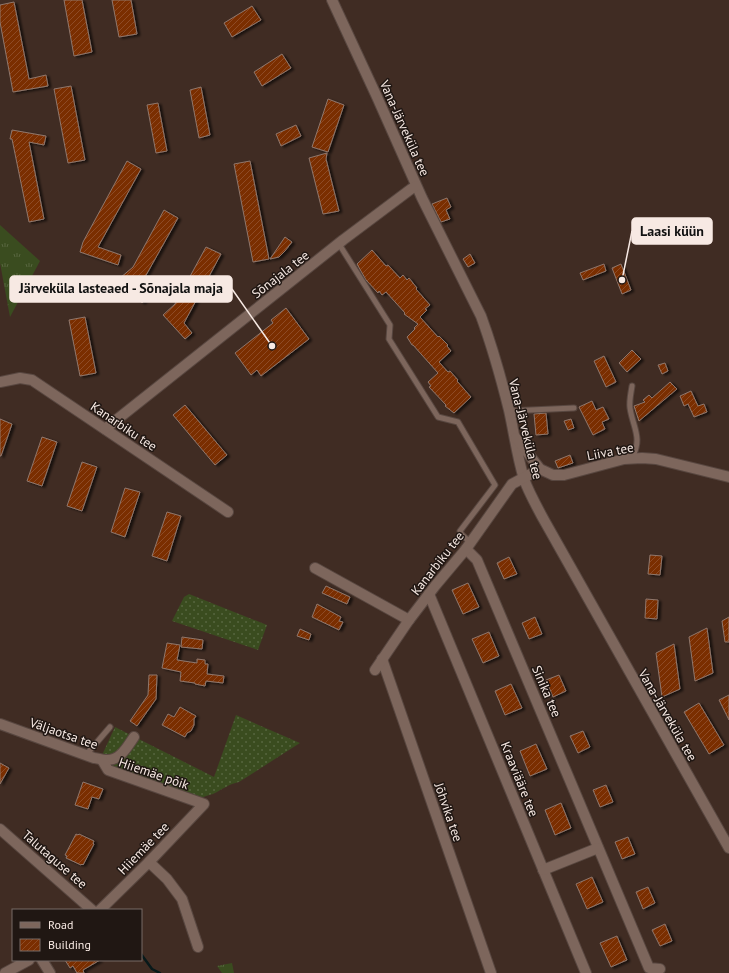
<svg xmlns="http://www.w3.org/2000/svg" width="729" height="973" viewBox="0 0 729 973" font-family="'PT Sans',sans-serif">
<style>
.grass{fill:url(#grass-dots)}
.park{fill:url(#park-tufts)}
.lines{fill:none;stroke-linecap:round;stroke-linejoin:round}
.stream{stroke:#08191a;stroke-width:2.5}
.building{fill:url(#building-hatch);stroke:#8f776c;filter:url(#shadow)}
.service-casing{stroke:#584740;stroke-width:7}
.minor-casing{stroke:#584740;stroke-width:12}
.service{stroke:#7d665c;stroke-width:5}
.minor{stroke:#7d665c;stroke-width:10}
.labels{text-anchor:middle;stroke-width:3;stroke-linejoin:round;paint-order:stroke}
.street-label{font-size:13px;fill:#f7e9e3;stroke:#201713}
.leader{fill:none;stroke:#f7e9e3;stroke-width:1.5}
.callout-dot{fill:#f7e9e3;stroke:#201713;stroke-width:1.5}
.callout{fill:#f7e9e3;stroke:#f7e9e3;stroke-width:1.5}
.callout-label{font-size:14px;text-anchor:middle;font-weight:bold;fill:#111}
</style>
<defs>
<pattern id="grass-dots" width="8" height="8" patternUnits="userSpaceOnUse"><rect width="8" height="8" fill="#3a4c1f"/><path d="M2 2h.1M6 6h.1" fill="none" stroke="#57663f" stroke-width="1.8" stroke-linecap="round"/></pattern>
<pattern id="park-tufts" width="24" height="20" patternUnits="userSpaceOnUse"><rect width="24" height="20" fill="#3a4c1f"/><path d="M3 7l-1-3M5 7V3M7 7l1-3M15 17l-1-3M17 17v-4M19 17l1-3" fill="none" stroke="#57663f"/></pattern>
<pattern id="building-hatch" width="6" height="6" patternUnits="userSpaceOnUse"><rect width="6" height="6" fill="#7a2e01"/><path d="M-1 1l2-2M0 6l6-6M5 7l2-2" fill="none" stroke="#8e4c26"/></pattern>
<filter id="shadow"><feDropShadow dx="3" dy="1.5" stdDeviation="1" flood-color="#0009"/></filter>
</defs>
<rect width="100%" height="100%" fill="#402c23"/>
<g class="grass">
<polygon points="189,594 267,625 258,650 172,621 184,597"/>
<path d="M236,715l64,28 -61,39c-10,2 -16,7 -26,12 -4,1 -8,2 -12,4l-91,-32 -7,-13 12,-26 99,50z"/>
</g>
<g class="park">
<polygon points="0,225 40,261 10,317 0,263"/>
<polygon points="232,963 234,973 222,973 217,966"/>
</g>
<g class="lines">
<polyline class="stream" points="141,954 152,969 160,973"/>
</g>
<g class="building">
<polygon points="64,0 82,0 92,52 74,56"/>
<polygon points="112,0 131,0 137,34 119,37"/>
<polygon points="14,2 29,79 46,75 48,86 13,92 0,22 0,5"/>
<polygon points="252,6 261,20 232,37 224,23"/>
<polygon points="282,54 291,68 262,86 254,72"/>
<polygon points="71,86 85,160 68,163 54,89"/>
<polygon points="201,87 210,135 199,138 190,90"/>
<polygon points="328,99 344,105 328,152 312,147"/>
<polygon points="158,103 167,151 156,153 147,105"/>
<polygon points="296,125 301,136 281,146 276,134"/>
<polygon points="12,130 46,136 44,145 29,142 44,219 29,222 12,139 10,139"/>
<polygon points="327,153 326,159 339,211 323,214 309,158"/>
<polygon points="127,161 141,169 98,247 121,255 118,265 80,252 83,242"/>
<polygon points="250,161 269,259 253,262 234,164"/>
<polygon points="447,198 451,207 446,210 450,219 441,222 432,204"/>
<polygon points="164,210 178,218 140,286 149,296 142,303 120,278 133,267"/>
<polygon points="285,237 292,242 285,251 279,257 270,259"/>
<polygon points="206,247 221,254 184,323 192,333 185,339 163,315 175,304"/>
<polygon points="372,250 386,266 388,265 400,278 403,275 407,280 409,278 417,288 416,289 430,305 425,309 427,310 420,317 438,337 439,336 448,345 447,346 451,351 439,362 448,372 450,371 458,380 457,381 471,397 454,413 445,406 446,405 429,387 431,386 428,382 438,373 413,345 412,345 407,337 415,329 414,328 418,324 404,314 405,313 386,292 382,295 379,291 378,293 366,280 357,264"/>
<polygon points="470,254 475,263 468,267 463,259"/>
<polygon points="604,264 606,271 583,280 580,273"/>
<polygon points="621,264 631,290 622,294 612,268"/>
<polygon points="286,308 309,339 261,376 257,370 251,375 235,353 273,323 271,320"/>
<polygon points="85,317 96,373 80,376 69,320"/>
<polygon points="632,350 641,359 627,372 619,363"/>
<polygon points="604,356 616,382 606,387 594,361"/>
<polygon points="665,363 668,371 662,374 658,365"/>
<polygon points="670,382 677,389 639,421 634,406 645,402 643,400 649,395 652,398"/>
<polygon points="691,391 698,406 704,404 707,412 694,417 688,404 684,406 680,396"/>
<polygon points="592,401 596,410 603,407 609,419 602,422 605,429 593,435 579,407"/>
<polygon points="185,405 227,455 215,465 173,415"/>
<polygon points="546,413 548,434 536,435 534,414"/>
<polygon points="0,419 12,424 1,456 0,456"/>
<polygon points="571,419 574,428 568,430 564,421"/>
<polygon points="42,437 57,442 42,486 27,481"/>
<polygon points="570,455 573,463 558,468 555,461"/>
<polygon points="82,462 97,467 82,511 67,506"/>
<polygon points="125,488 140,492 125,537 111,532"/>
<polygon points="167,512 181,516 167,561 152,556"/>
<polygon points="650,555 662,556 660,575 648,574"/>
<polygon points="509,557 517,574 504,579 497,563"/>
<polygon points="468,583 479,607 463,614 452,590"/>
<polygon points="326,586 350,597 347,604 322,593"/>
<polygon points="646,599 658,600 657,619 645,618"/>
<polygon points="317,604 341,617 339,621 343,622 339,630 312,617"/>
<polygon points="535,617 542,634 529,639 522,623"/>
<polygon points="729,617 729,642 725,642 722,621"/>
<polygon points="707,628 713,673 695,681 689,637"/>
<polygon points="300,629 311,634 309,640 297,636"/>
<polygon points="489,632 499,656 483,663 472,639"/>
<polygon points="182,637 203,640 202,649 181,647"/>
<polygon points="167,643 180,645 177,660 197,663 197,659 205,660 205,664 208,664 207,674 224,676 223,683 206,681 205,686 195,684 195,683 180,681 181,672 162,668"/>
<polygon points="674,644 680,689 662,697 656,653"/>
<polygon points="149,675 157,675 156,699 137,726 130,721 148,695"/>
<polygon points="559,675 566,691 553,697 546,680"/>
<polygon points="511,684 522,708 505,715 495,691"/>
<polygon points="729,695 729,720 719,700"/>
<polygon points="699,703 724,745 709,754 684,712"/>
<polygon points="180,707 196,716 194,719 194,725 191,731 187,733 185,737 162,725 168,714 174,717"/>
<polygon points="583,731 590,747 578,753 570,736"/>
<polygon points="536,744 547,769 530,776 520,751"/>
<polygon points="0,763 9,768 0,784"/>
<polygon points="83,782 103,789 99,799 92,797 88,809 75,805"/>
<polygon points="606,785 613,802 600,807 593,790"/>
<polygon points="561,803 571,828 555,835 545,810"/>
<polygon points="76,834 78,835 79,834 94,841 93,843 94,844 83,865 82,864 81,865 66,858 67,856 65,855"/>
<polygon points="628,837 635,854 622,859 615,842"/>
<polygon points="592,877 603,902 587,909 576,884"/>
<polygon points="648,887 655,903 643,909 636,892"/>
<polygon points="665,924 672,941 660,946 652,930"/>
<polygon points="617,936 627,960 611,967 600,943"/>
<polygon points="65,960 100,960 83,970 84,973 77,973 73,966 70,968"/>
</g>
<g class="lines">
<defs>
<g id="service">
<polyline points="339,244 390,325 389,339 438,417 458,422 495,485 460,531 462,535 470,542"/>
<path d="M632,386c-1,7 -3,15 -2,22 3,20 13,30 2,50"/>
<polyline points="509,411 574,408"/>
<polyline points="86,755 110,727"/>
</g>
<g id="minor">
<path d="M332,0l45,97 45,101 59,118c11,30 20,62 28,94 5,22 8,46 15,69 5,14 13,28 20,41l185,328"/>
<polyline points="0,382 20,378 32,380 228,512"/>
<polyline points="105,429 343,240 411,189 416,186"/>
<polyline points="516,438 540,469 553,475 564,475 624,459 642,458 656,459 729,477"/>
<polyline points="466,549 477,560 649,968 660,969"/>
<polyline points="315,568 409,620"/>
<polyline points="429,594 586,973"/>
<polyline points="382,659 491,973"/>
<polyline points="375,670 409,620 435,586 466,549 512,484 540,469"/>
<path d="M0,724l94,34c3,0 8,2 12,2 14,1 21,-13 28,-23"/>
<polyline points="0,829 92,910"/>
<polyline points="149,862 167,879 182,899 198,947"/>
<polyline points="543,870 598,848"/>
<polyline points="100,910 149,862 204,804 108,770 102,760"/>
<polyline points="42,960 50,973"/>
<polyline points="5,973 29,960"/>
</g>
</defs>
<use href="#service" class="service-casing"/>
<use href="#minor" class="minor-casing"/>
<use href="#service" class="service"/>
<use href="#minor" class="minor"/>
</g>
<g class="labels">
<g class="street-label">
<text transform="translate(405 128) rotate(66)" y="5">Vana-Järveküla tee</text>
<text transform="translate(280 274) rotate(-38)" y="5">Sõnajala tee</text>
<text transform="translate(124 426) rotate(34)" y="5">Kanarbiku tee</text>
<text transform="translate(526 429) rotate(76)" y="5">Vana-Järveküla tee</text>
<text transform="translate(610 451) rotate(-11)" y="5">Liiva tee</text>
<text transform="translate(437 563) rotate(-52)" y="5">Kanarbiku tee</text>
<text transform="translate(547 691) rotate(67)" y="5">Sinika tee</text>
<text transform="translate(668 715) rotate(60)" y="5">Vana-Järveküla tee</text>
<text transform="translate(64 733) rotate(19)" y="5">Väljaotsa tee</text>
<text transform="translate(154 773) rotate(19)" y="5">Hiiemäe põik</text>
<text transform="translate(520 779) rotate(68)" y="5">Kraaviääre tee</text>
<text transform="translate(449 812) rotate(71)" y="5">Jõhvika tee</text>
<text transform="translate(143 848) rotate(-46)" y="5">Hiiemäe tee</text>
<text transform="translate(55 859) rotate(41)" y="5">Talutaguse tee</text>
</g>
</g>
<path class="leader" d="M622 280L632 231M272 346L232 289"/>
<g class="callout-dot">
<circle cx="622" cy="280" r="4"/>
<circle cx="272" cy="346" r="4"/>
</g>
<g class="callout">
<rect x="632" y="218" width="80" height="26" rx="4"/>
<rect x="10" y="276" width="222" height="26" rx="4"/>
</g>
<g class="callout-label">
<text x="672" y="236">Laasi küün</text>
<text x="121" y="293">Järveküla lasteaed - Sõnajala maja</text>
</g>
<rect x="12" y="909" width="130" height="52" fill="#201713" stroke="#766b66"/>
<rect x="20" y="922" width="20" height="6" fill="#7d665c" stroke="#766b66"/>
<text x="48" y="929" font-size="12" fill="#f7e9e3">Road</text>
<rect x="20" y="939" width="20" height="12" fill="url(#building-hatch)" stroke="#766b66"/>
<text x="48" y="949" font-size="12" fill="#f7e9e3">Building</text>
</svg>
